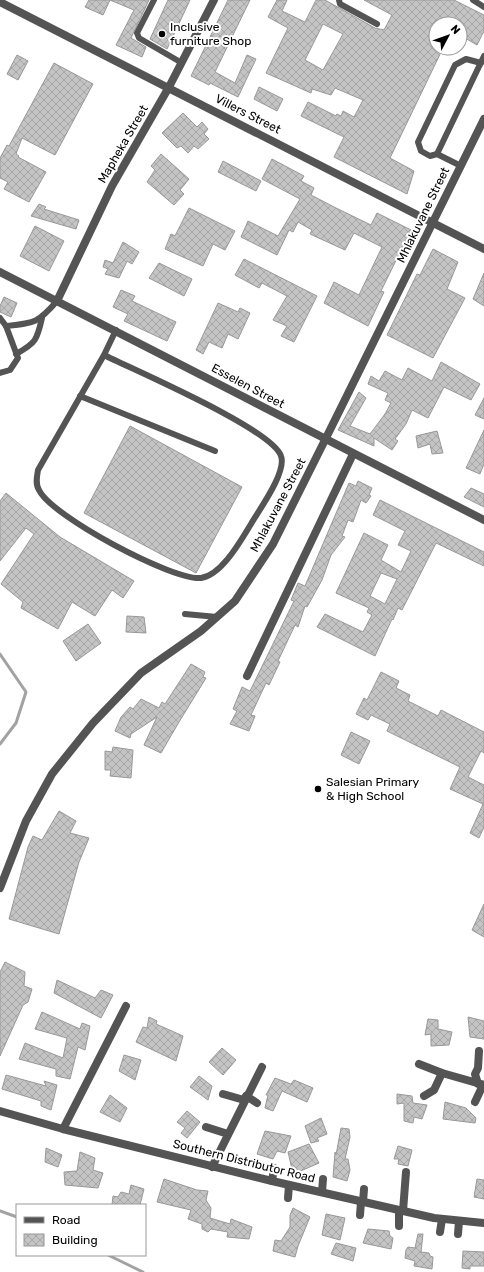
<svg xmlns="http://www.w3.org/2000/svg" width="484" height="1272" viewBox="0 0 484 1272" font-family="Rubik,sans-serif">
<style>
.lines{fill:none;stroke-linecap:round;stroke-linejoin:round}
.stream{stroke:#a2a2a2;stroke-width:3}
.building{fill:url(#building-cross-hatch);stroke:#989898;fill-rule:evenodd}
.service{stroke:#545454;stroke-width:6}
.minor{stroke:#545454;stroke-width:8}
.tertiary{stroke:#545454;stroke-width:8}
.poi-dot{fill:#000;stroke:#fff;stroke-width:1.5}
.labels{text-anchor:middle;stroke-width:4;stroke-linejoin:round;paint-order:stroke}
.poi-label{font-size:12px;fill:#000;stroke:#fff;text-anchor:start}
.street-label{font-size:12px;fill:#000;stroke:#fff}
</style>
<defs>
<pattern id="building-cross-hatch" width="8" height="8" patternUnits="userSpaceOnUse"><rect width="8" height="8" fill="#c4c4c4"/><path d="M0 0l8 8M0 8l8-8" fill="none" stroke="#a7a7a7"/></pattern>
</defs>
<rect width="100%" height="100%" fill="#fff"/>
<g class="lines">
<g class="stream">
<polyline points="0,654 26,692 16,723 0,744"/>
<polyline points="0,1211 17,1217"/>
<polyline points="108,1255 143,1272"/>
</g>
</g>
<g class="building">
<polygon points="89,0 149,0 131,38 146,47 142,57 116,45 134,10 110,0 103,15 85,7"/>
<polygon points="168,0 190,0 167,49 150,39"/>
<polygon points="228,0 250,0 215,72 235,83 247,55 256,59 238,97 210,83 209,85 191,76"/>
<path d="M277,0h10l-5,11 23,11 11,-22h9l50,28 9,2 8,-15 -28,-15h90l30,15v16l-7,14 -17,-10v-11h-24v24h7l-53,110 24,13 -7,23 -73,-37 10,-20 -43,-21 7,-14 28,14 1,-2 4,2 2,-5 11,6 9,-17 -28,-12 -4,7 -19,-6 -1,4 -45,-20 22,-45 -20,-11zM323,24l20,10 -20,36 -18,-10z"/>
<polygon points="17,55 28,61 18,80 7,74"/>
<polygon points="54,63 93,84 55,155 22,138 16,154 19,156 18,157 46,172 29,202 4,189 8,182 0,178 0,158 7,145 9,146"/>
<polygon points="259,87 283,99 277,111 254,99"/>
<polygon points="183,113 197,127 202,122 208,129 204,134 209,139 198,149 194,146 188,153 181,146 177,148 162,133"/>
<polygon points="161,154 189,179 180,190 184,194 174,205 147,182 155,170 151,166"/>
<polygon points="272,159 304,176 301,181 314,188 311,195 336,208 371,225 377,213 411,230 381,291 384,292 368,326 324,303 334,282 359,295 382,247 354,233 345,250 310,234 312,230 298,222 293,232 289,230 277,255 241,237 248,221 278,236 300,199 262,179"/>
<polygon points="223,161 261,181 256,191 218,172"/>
<polygon points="39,204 46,207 44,209 79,220 76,229 31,216"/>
<polygon points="189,208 235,231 225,250 213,244 203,266 165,249 171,234 175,236"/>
<polygon points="35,226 64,241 49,271 20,256"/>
<polygon points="123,242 139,252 132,264 127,261 119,278 105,274 108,269 103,267 105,260 113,263"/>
<polygon points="433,249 458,262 447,289 465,298 433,358 387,335 417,274 420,275"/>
<polygon points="244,259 317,296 294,342 281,336 287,326 273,320 287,296 262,283 259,288 235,275"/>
<polygon points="159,263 192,279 184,296 149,278"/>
<polygon points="484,273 484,306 473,299"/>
<polygon points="121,290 135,296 132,301 176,322 167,341 124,321 128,314 113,307"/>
<polygon points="4,297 17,303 11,317 0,312 0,306"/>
<polygon points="218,303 238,312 240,308 250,313 238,339 228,334 222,348 209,342 203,354 196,350"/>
<polygon points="441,362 480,384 471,400 444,387 428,418 412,410 406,424 395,439 398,441 392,450 374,438 374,446 338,430 359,392 366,398 350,426 370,434 385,414 391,403 385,400 388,393 368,384 371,376 379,381 385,371 402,380 408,368 432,381"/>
<polygon points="484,398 484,419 475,415"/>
<polygon points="130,426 242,487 196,573 84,513"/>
<polygon points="484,430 484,464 480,474 466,468"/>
<polygon points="437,431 443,453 432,454 430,444 418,448 416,436"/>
<polygon points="358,481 372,488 369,495 371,496 366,503 361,500 353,522 348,520 342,536 345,537 331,555 322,580 307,607 305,606 298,627 295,625 278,661 280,662 269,685 266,683 251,715 255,716 249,731 230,724 237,711 233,709 242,687 250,691 294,601 291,600 298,583 305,586 349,483 356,486"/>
<polygon points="471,488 484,494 484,507 464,497"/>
<polygon points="6,493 60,537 134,581 123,598 112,590 95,616 72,602 58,629 21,608 23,602 1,584 34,534 26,528 0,561 0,501"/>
<path d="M380,500l104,52v14l-48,-23 -34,67 -4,-2 -5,12 -1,-1 -17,37 -58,-29 8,-13 38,18 9,-17 -5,-3 2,-4 -33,-15 28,-60 24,12 -7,15 20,12 10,-21 -13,-6 7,-14 -32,-16zM381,573l16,6 -12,25 -15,-8z"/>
<polygon points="127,616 144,617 146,633 126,632"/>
<polygon points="88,624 101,643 76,661 63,641"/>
<polygon points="191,664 205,672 203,677 206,678 179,722 161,753 144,745 157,717 131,734 130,738 115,731 121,717 130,707 133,709 141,699 159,708 162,702 165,704"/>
<polygon points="381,672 399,681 396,688 410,695 408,701 438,716 441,710 484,732 484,753 481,751 468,777 484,785 484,827 479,838 470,833 483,804 450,789 460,767 387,731 390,724 371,715 368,720 356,714 364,698 367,700"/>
<polygon points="351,732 370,741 359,764 341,755"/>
<polygon points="113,747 133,750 131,778 110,776 111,770 105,770 105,751 112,752"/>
<polygon points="59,811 76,821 70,833 89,838 79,862 59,934 9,919 28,847 33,836 42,840"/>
<polygon points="484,904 484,937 472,930"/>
<polygon points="5,962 25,972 24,986 32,989 28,1002 23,1005 0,1056 0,972"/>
<polygon points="57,980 95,998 101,990 113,995 101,1018 54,993"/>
<polygon points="42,1012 80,1029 82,1023 90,1026 85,1050 78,1047 70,1079 56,1076 56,1069 19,1059 25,1043 63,1058 67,1038 35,1029"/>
<polygon points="149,1017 157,1021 156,1024 183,1036 176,1061 136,1042 143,1027 147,1028"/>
<polygon points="468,1017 484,1021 484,1039 470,1037"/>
<polygon points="428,1019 438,1020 438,1029 452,1032 449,1045 431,1046 431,1034 425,1035"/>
<polygon points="222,1048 236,1060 223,1075 209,1062"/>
<polygon points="124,1055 141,1060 135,1080 119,1071"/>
<polygon points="6,1075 46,1086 44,1081 57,1085 51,1110 41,1106 41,1101 2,1089"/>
<polygon points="199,1076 212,1086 208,1100 190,1087"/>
<polygon points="275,1078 291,1084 294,1080 313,1088 307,1102 282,1091 273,1111 265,1108 268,1095 266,1095"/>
<polygon points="397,1094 412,1096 413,1103 427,1105 422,1119 414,1117 413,1123 404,1121 404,1103 397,1104"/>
<polygon points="110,1095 127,1108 120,1122 100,1112"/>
<polygon points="445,1102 466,1108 476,1118 475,1123 443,1119"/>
<polygon points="187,1111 200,1122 187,1138 181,1133 185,1128 177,1122"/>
<polygon points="321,1118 327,1134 317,1138 319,1141 311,1143 305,1126"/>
<polygon points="341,1128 349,1129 350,1137 345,1159 348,1159 350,1170 347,1181 333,1177 335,1152 336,1155"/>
<polygon points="265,1131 291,1136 285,1153 277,1151 273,1159 257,1154"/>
<polygon points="309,1144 319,1163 296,1173 292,1169 288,1152"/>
<polygon points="398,1146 412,1150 408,1166 398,1164 399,1159 394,1159"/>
<polygon points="46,1148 62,1155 58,1167 45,1162"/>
<polygon points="80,1152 95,1158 93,1170 103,1173 98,1188 65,1185 64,1172 77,1171"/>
<polygon points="164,1179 197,1190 208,1191 206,1200 211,1208 210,1218 230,1224 231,1219 252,1227 249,1239 227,1237 228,1232 211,1229 208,1232 202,1229 202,1224 188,1219 191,1210 157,1202"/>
<polygon points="477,1179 484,1180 484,1199 474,1197"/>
<polygon points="131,1185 144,1189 140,1205 112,1205 113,1196 118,1197 121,1192 129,1194"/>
<polygon points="293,1208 310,1217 298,1246 295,1257 273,1251 275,1240 281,1241 290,1227 290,1215"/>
<polygon points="326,1214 345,1218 340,1240 322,1235"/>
<polygon points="368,1229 389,1231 390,1236 393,1238 391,1249 363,1243"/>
<polygon points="418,1234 423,1234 421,1252 429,1253 430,1256 433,1257 432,1269 414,1266 415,1261 405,1258 406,1250 408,1247 415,1248"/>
<polygon points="336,1243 356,1248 353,1261 331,1254"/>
<polygon points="463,1251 484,1252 484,1266 470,1266 470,1269 462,1268"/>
</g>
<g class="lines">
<g class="service">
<polyline points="154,0 137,33 139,38 182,63"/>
<polyline points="339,0 340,4 377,24"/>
<polyline points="473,0 484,7"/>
<polyline points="437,154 430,156 421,151 418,142 455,65 466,59 481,63"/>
<polyline points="461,166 437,154 484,56"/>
<polyline points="0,318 6,326 18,358 10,370 0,373"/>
<path d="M6,326c29,-3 32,-3 51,-25"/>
<path d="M16,354c20,-11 21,-14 26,-36"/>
<path d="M104,355c32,16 168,74 177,101 6,16 -22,54 -30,68 -10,16 -29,51 -50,54 -28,3 -150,-62 -162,-88 -4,-6 -2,-14 -1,-20l66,-115 12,-25"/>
<polyline points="80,396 215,451"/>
<polyline points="185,614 217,617"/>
</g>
<g class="minor">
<polyline points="0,2 484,249"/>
<path d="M0,272c162,82 322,166 484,248"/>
<polyline points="57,301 112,186 169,87 214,0"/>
<polyline points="325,440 484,119"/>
<polyline points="247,676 353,454"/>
<polyline points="419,1064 442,1073 484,1085"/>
<polyline points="478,1084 475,1074 478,1068 479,1051"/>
<polyline points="223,1094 244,1100"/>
<polyline points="246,1096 257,1103"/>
<polyline points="424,1096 434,1090 442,1073"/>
<polyline points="475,1102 483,1085"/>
<polyline points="206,1127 228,1134"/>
<polyline points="63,1129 126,1006"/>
<polyline points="212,1167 262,1067"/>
<polyline points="272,1181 274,1168"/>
<polyline points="322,1192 323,1179"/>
<polyline points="288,1198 289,1185"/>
<polyline points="363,1202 364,1189"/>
<polyline points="403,1211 406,1172"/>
<polyline points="360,1215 361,1202"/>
<polyline points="399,1226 399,1210"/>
<polyline points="440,1232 442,1219"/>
<polyline points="458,1234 459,1221"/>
</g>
<g class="tertiary">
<polyline points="0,888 26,821 52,774 93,723 141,673 201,631 235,601 273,544 325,440"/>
<polyline points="0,1111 63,1129 272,1181 434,1218 484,1223"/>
</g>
</g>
<g class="poi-dot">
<circle cx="162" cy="34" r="4"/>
<circle cx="318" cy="789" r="4"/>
</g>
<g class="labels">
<g class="poi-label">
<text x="170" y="31">Inclusive<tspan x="170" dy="14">furniture Shop</tspan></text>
<text x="326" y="786">Salesian Primary<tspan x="326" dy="14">&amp; High School</tspan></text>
</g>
<g class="street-label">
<text transform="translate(248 114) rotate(27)" y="4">Villers Street</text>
<text transform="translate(123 144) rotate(-60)" y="4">Mapheka Street</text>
<text transform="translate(423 215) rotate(-64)" y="4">Mhlakuvane Street</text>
<text transform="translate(248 386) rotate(28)" y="4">Esselen Street</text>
<text transform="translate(278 505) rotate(-62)" y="4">Mhlakuvane Street</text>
<text transform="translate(244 1161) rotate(14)" y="4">Southern Distributor Road</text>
</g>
</g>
<rect x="16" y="1204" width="130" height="52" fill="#ffffff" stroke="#999999"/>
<rect x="24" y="1217" width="20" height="6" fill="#545454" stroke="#999999"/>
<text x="52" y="1224" font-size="12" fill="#000000">Road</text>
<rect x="24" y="1234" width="20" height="12" fill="url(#building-cross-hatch)" stroke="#999999"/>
<text x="52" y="1244" font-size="12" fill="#000000">Building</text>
<g transform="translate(448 36) rotate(49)"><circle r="19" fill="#ffffff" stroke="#999999"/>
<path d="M0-3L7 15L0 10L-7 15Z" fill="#000000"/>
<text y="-6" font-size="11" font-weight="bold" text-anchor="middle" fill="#000000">N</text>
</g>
</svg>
